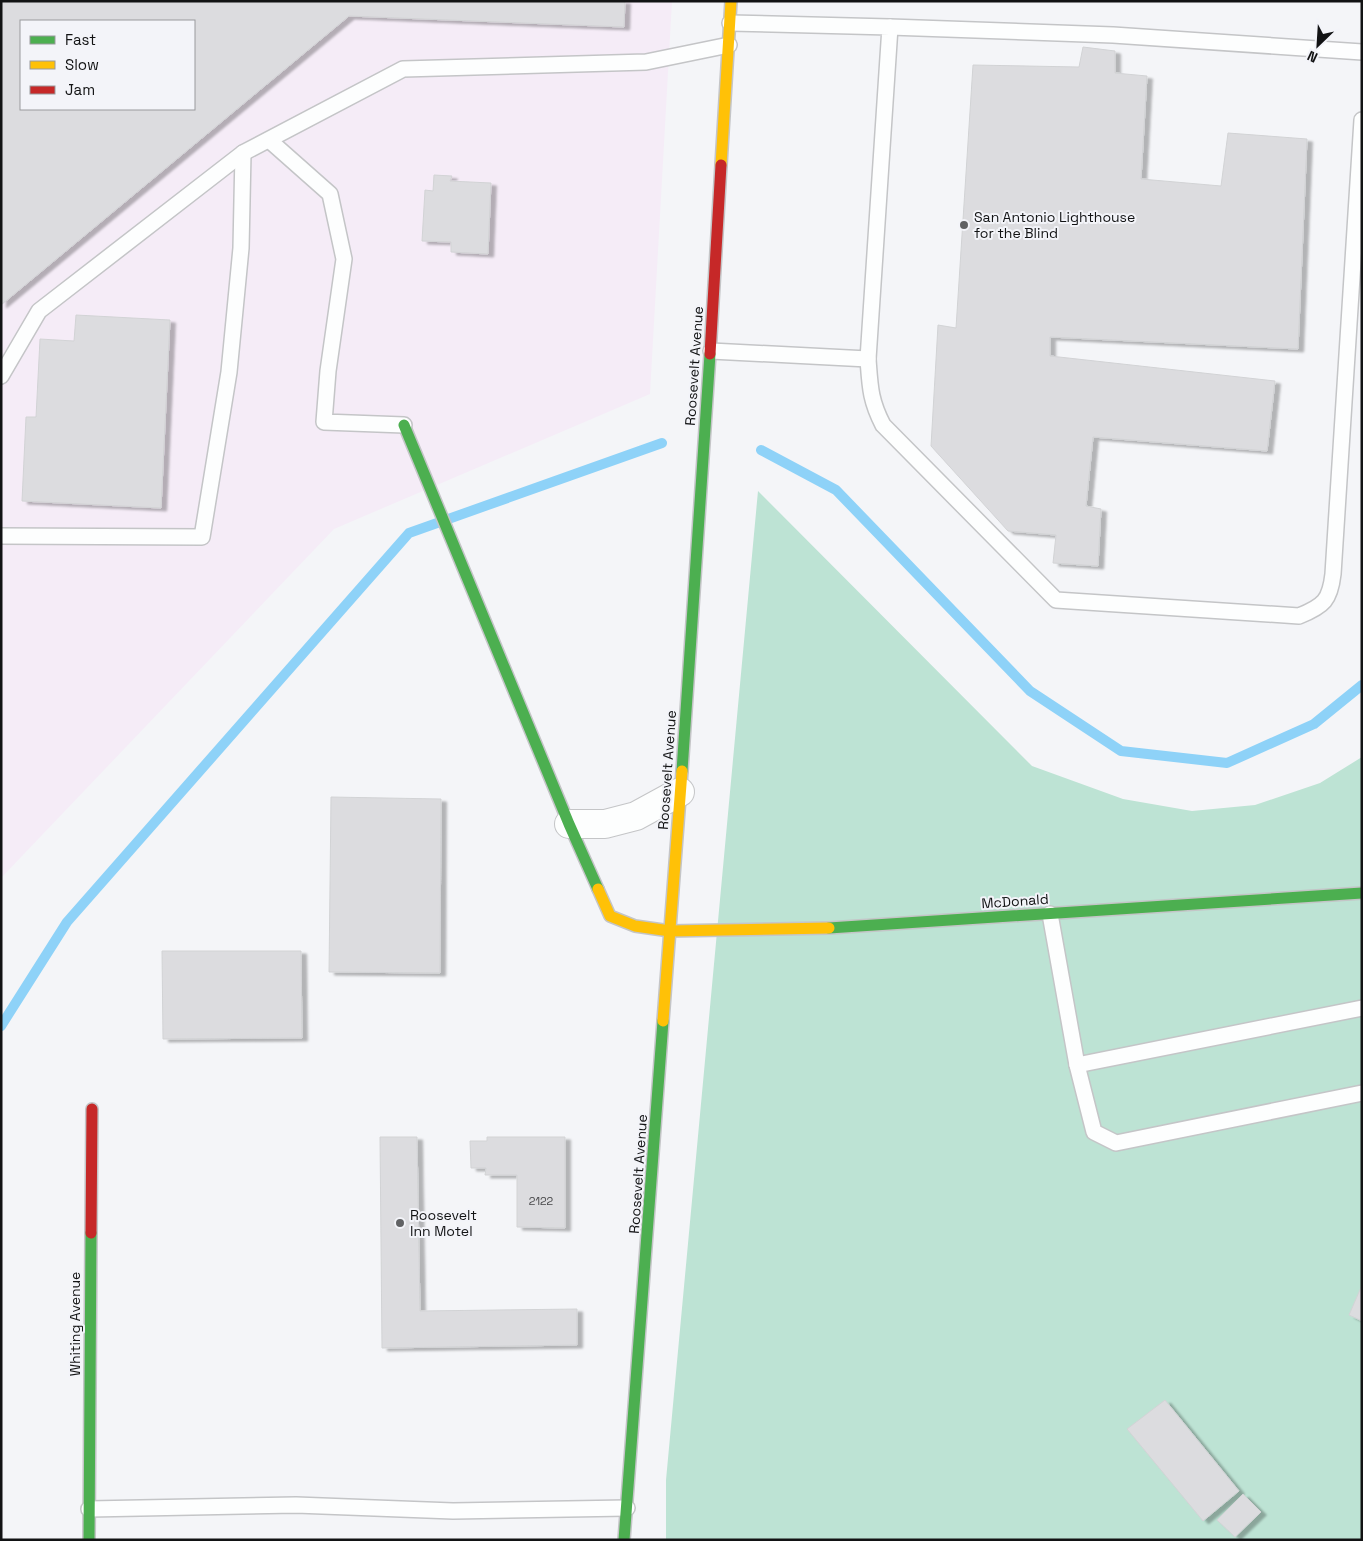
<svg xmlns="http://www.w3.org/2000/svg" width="1363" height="1541" viewBox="0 0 1363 1541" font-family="'Space Grotesk',sans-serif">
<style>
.industrial{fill:#f5ecf7;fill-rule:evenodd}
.green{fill:#bde3d4}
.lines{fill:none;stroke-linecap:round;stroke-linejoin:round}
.stream{stroke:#8ed2f8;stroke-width:10}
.building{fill:#dcdcdf;stroke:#d2d3d5;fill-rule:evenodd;filter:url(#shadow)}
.lane-casing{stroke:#c4c5c7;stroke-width:18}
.street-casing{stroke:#c4c5c7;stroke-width:30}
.fast-casing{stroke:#c4c5c7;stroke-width:14}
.slow-casing{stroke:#c4c5c7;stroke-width:14}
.jam-casing{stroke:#c4c5c7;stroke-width:14}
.lane{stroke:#fdfefe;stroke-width:15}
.street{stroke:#fdfefe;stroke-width:28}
.fast{stroke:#4caf50;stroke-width:11}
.slow{stroke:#ffc107;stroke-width:11}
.jam{stroke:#c62828;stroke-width:11}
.poi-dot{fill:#616264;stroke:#f3f4f9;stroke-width:2}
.labels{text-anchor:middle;stroke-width:4;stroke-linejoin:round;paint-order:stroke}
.number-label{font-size:11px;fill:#464648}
.poi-label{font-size:14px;fill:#121314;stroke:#f3f4f9;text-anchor:start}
.street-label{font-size:14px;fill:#121314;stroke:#f3f4f9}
</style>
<defs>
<filter id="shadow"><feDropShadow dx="5.5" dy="3" stdDeviation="1" flood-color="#0004"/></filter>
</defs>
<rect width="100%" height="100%" fill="#f4f5f8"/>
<path class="industrial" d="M1,1h671l-22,393 -316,135 -333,349zM21,21h173v88h-173z"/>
<polygon class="green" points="758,491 1032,766 1123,799 1192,811 1255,805 1320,783 1362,757 1362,1540 666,1540 666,1480"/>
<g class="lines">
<g class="stream">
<polyline points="761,450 836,490 1030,691 1121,751 1227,763 1314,724 1362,685"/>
<polyline points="1,1026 67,922 409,533 662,443"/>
</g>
</g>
<g class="building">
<path d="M1,1h624l-1,26 -275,-11 -348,289zM21,21h173v88h-173z"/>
<polygon points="1083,47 1115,51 1115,73 1147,76 1141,179 1221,186 1228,133 1307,139 1298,349 1050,337 1050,356 1275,381 1267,451 1093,437 1086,506 1101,509 1098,566 1053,563 1056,535 1008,531 931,446 938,325 956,328 973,65 1079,67"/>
<polygon points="434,175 452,176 450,181 491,183 488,254 451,252 451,242 422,241 425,190 433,191"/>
<polygon points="76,315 170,320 161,508 22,501 26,417 36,417 40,339 74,341"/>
<polygon points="331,797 441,799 440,973 329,972"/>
<polygon points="162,951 301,951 302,1038 163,1039"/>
<polygon points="380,1137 417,1137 420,1311 577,1309 577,1345 382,1348"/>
<polygon points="487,1137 565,1137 565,1228 517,1227 517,1175 485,1175 486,1168 471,1168 470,1141 487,1141"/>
<polygon points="1362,1285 1362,1321 1349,1315"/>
<polygon points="1165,1400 1239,1491 1203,1521 1127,1429"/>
<polygon points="1243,1494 1261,1512 1235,1537 1217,1520"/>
</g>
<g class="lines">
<defs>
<g id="lane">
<polyline points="890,27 1113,35 1362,52"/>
<polyline points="269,140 330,194 344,259 328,371 324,422 404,425"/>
<polyline points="711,351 868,359 890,27 730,23"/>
<path d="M868,359c2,27 2,41 15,66l173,175 243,16c25,-10 31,-16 34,-42l29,-454"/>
<polyline points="1,376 39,311 243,153 403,69 646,62 729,45"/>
<polyline points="1,536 202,537 229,372 241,248 243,153"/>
<polyline points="1050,914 1077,1065 1094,1132 1116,1143 1362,1093"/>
<polyline points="1077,1065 1362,1008"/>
<polyline points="89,1509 296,1505 453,1511 627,1508"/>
</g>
<polyline id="street" points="569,824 605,824 636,816 680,792"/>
<g id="fast">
<polyline points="404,425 569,824 598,889"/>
<polyline points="682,771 710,354"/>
<polyline points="829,928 1362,893"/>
<polyline points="89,1540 91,1233"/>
<polyline points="624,1540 663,1021"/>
</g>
<g id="slow">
<polyline points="721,165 731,1"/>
<polyline points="598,889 610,916 635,926 670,931 829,928"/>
<polyline points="663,1021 682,771"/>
</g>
<g id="jam">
<polyline points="710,354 721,165"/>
<polyline points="91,1233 92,1109"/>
</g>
</defs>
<use href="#lane" class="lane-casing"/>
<use href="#street" class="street-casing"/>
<use href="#fast" class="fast-casing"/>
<use href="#slow" class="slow-casing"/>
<use href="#jam" class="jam-casing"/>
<use href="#lane" class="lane"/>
<use href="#street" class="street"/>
<use href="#fast" class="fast"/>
<use href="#slow" class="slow"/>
<use href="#jam" class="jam"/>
</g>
<g class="poi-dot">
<circle cx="964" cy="225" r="5"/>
<circle cx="400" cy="1223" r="5"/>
</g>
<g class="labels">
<g class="number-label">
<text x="541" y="1205">2122</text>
</g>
<g class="poi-label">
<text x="974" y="222">San Antonio Lighthouse<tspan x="974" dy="16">for the Blind</tspan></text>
<text x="410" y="1220">Roosevelt<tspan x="410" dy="16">Inn Motel</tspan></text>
</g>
<g class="street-label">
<text transform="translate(694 366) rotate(-86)" y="5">Roosevelt Avenue</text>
<text transform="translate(667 770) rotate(-86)" y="5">Roosevelt Avenue</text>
<text transform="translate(1015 901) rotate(-4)" y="5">McDonald</text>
<text transform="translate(638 1174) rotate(-86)" y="5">Roosevelt Avenue</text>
<text transform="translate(75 1324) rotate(-90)" y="5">Whiting Avenue</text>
</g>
</g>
<rect width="1363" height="1541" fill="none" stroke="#121314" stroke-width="5"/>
<rect x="20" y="20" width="175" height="90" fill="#f3f4f9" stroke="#999a9d"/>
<rect x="30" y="36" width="25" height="8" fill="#4caf50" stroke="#999a9d"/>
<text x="65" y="45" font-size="15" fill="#121314">Fast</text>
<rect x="30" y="61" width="25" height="8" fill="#ffc107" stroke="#999a9d"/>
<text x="65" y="70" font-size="15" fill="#121314">Slow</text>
<rect x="30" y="86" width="25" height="8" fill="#c62828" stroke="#999a9d"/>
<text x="65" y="95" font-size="15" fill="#121314">Jam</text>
<g transform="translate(1318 45) rotate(205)" stroke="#f3f4f9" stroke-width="4" paint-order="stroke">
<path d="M0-4L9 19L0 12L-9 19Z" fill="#121314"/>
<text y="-8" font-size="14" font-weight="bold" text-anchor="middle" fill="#121314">N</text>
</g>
</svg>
